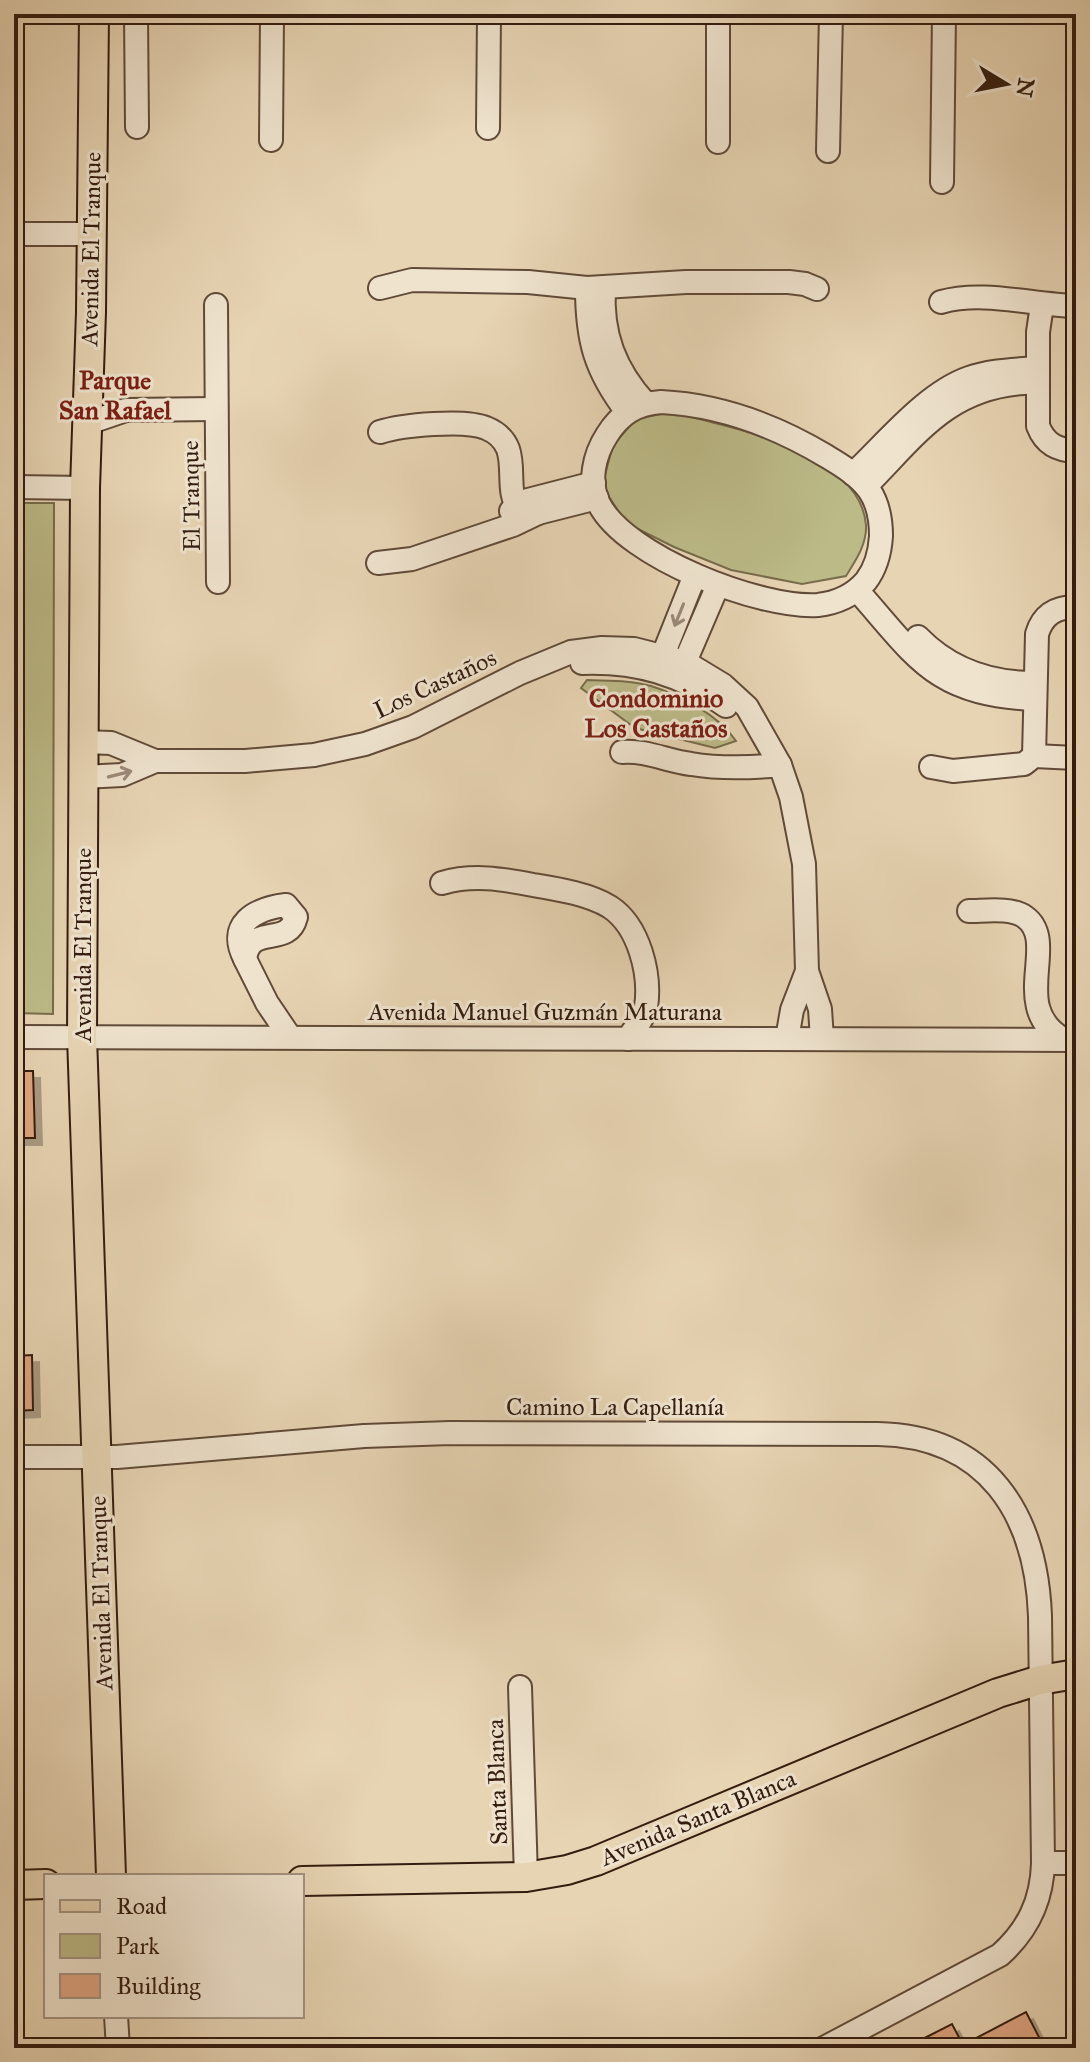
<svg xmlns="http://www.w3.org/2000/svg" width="1090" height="2062" viewBox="0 0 1090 2062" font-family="'IM FELL Great Primer',serif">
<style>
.green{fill:#bcbb88;stroke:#786c4c;stroke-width:2}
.building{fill:#dfa582;stroke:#341c10;stroke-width:2;filter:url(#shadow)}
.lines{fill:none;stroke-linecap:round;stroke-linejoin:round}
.minor-casing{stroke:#614a39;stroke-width:26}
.major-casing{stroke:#341c10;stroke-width:32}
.minor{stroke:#efe3ce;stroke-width:22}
.major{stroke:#e7d4b3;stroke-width:28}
.oneway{stroke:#9b8978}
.labels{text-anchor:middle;stroke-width:6;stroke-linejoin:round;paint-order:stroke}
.street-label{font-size:24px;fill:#341c10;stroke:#efe3ce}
.neighbourhood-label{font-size:26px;font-weight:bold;fill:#7a1f14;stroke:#efe3ce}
</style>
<defs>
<filter id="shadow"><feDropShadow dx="7" dy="7" stdDeviation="0" flood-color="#0004"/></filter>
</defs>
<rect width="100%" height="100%" fill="#e7d4b3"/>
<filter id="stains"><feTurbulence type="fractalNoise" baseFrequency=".0025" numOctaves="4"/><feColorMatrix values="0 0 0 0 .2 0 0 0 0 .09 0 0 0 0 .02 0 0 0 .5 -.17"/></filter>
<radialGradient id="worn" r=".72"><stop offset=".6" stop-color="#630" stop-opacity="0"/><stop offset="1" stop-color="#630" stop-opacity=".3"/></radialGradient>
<g class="green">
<path d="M671,412c58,15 189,39 195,113 1,19 -10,35 -20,51l-44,8 -71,-14 -57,-23 -48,-24 -24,-37 11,-41 23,-26z"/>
<polygon points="14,503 54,503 53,1014 14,1013"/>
<path d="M587,680c21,1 44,0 64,6 29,9 68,29 85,55l-21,7 -80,-20 -54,-40z"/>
</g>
<g class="building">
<polygon points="14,1071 33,1071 35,1138 14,1138"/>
<polygon points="32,1355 33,1410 14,1411 14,1356"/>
<polygon points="1026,2012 1041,2041 1028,2048 905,2048 952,2024 963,2045"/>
</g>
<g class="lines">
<defs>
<g id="minor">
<polyline points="136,14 137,127"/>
<polyline points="488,128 489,14"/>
<polyline points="271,140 272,14"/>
<polyline points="718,142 718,14"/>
<polyline points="828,151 831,14"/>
<polyline points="942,182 944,14"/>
<polyline points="14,234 92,234"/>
<polyline points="380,288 412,280 528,282 587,288 686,282 789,282 805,284 817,289"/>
<path d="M587,288c0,52 8,82 40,124"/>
<path d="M604,288c-3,46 11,82 42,116"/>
<path d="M941,302c42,-12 91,3 135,4"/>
<polyline points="216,305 218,582"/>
<path d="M1042,305l-4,27v94c7,18 19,24 38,25"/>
<path d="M661,402c59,3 115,24 165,54 15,9 32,19 43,34 9,13 12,29 12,46 -1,16 -5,32 -15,45 -12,14 -30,22 -48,24 -57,4 -192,-48 -219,-101 -11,-22 -5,-49 8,-69 13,-21 29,-31 54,-33z"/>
<polyline points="88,423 126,410 216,409"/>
<path d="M380,432c22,-7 85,-13 106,-4 10,4 18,11 22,21 7,20 -2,45 12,61l18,3 59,-15"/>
<path d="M853,474c33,-31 73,-81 116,-96 22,-8 45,-8 68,-10"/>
<path d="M866,486c50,-50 81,-98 158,-103"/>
<polyline points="14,487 85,488"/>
<polyline points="511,511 528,500 594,483"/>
<polyline points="378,563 412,559 513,525 538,513"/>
<path d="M857,590c61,69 77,104 176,109"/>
<path d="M918,637c32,33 71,46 116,46"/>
<path d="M582,663c54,-2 100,11 144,43"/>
<polyline points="665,668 663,655 695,575"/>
<polyline points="674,669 685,662 718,585"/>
<polyline points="84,742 111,743 155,761 245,761 314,755 365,744 413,727 520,673 571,652 602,648 634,649 685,662 723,685 747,707 780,765 791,797 804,864 807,971 792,1010 787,1039"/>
<path d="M622,752c24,-2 45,9 69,12 30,5 59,4 89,1"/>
<path d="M1034,756l3,-122c6,-20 19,-27 39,-27"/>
<polyline points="931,767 953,771 1024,764 1034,756 1076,758"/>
<polyline points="83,777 122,775 155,761"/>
<path d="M442,883c31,-9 60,-4 91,2 24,4 56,9 77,22 29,19 41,67 36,100 -1,10 -13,23 -18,32"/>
<path d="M286,905l10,12c-8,32 -46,5 -51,42 -18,-35 9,-50 41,-54z"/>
<path d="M969,911c16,0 42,-4 56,6 35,25 -17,90 38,122"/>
<polyline points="245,959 267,1003 290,1037"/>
<polyline points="807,971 820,1009 822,1039"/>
<polyline points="14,1037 1076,1040"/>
<path d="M14,1457h103l247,-21 86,-3 428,1c109,2 158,79 162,182l3,247c-1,38 -15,67 -43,92l-176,93"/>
<polyline points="520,1687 526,1877"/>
<polyline points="1043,1863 1076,1863"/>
<polyline points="116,2016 118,2048"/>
</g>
<g id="major">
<polyline points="94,14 91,312 85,488 82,1037 111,1876"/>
<polyline points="302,1881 526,1877 567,1870 596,1861 998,1693 1040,1680 1076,1674"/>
<polyline points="14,1885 46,1884"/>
</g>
</defs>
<use href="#minor" class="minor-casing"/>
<use href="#major" class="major-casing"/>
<use href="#minor" class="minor"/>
<use href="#major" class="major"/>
</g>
<defs><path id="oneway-shaft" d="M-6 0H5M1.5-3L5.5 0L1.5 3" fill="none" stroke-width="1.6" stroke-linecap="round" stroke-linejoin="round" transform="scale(2)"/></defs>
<g class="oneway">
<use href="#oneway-shaft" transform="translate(679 615) rotate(112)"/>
<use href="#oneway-shaft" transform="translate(120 774) rotate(-14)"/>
</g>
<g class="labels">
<g class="street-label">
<text transform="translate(91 249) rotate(-89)" y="8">Avenida El Tranque</text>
<text transform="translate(191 496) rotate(-91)" y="8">El Tranque</text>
<text transform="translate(435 684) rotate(-25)" y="8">Los Castaños</text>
<text transform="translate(83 945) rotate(-90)" y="8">Avenida El Tranque</text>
<text x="545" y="1020">Avenida Manuel Guzmán Maturana</text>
<text x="615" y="1415">Camino La Capellanía</text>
<text transform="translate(101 1593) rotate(-92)" y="8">Avenida El Tranque</text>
<text transform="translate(497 1782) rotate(-92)" y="8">Santa Blanca</text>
<text transform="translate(698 1818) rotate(-23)" y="8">Avenida Santa Blanca</text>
</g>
<g class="neighbourhood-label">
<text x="115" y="389">Parque<tspan x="115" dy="30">San Rafael</tspan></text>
<text x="656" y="707">Condominio<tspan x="656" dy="30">Los Castaños</tspan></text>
</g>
</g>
<rect width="1090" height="2062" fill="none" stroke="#e7d4b3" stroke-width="48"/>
<rect x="16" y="16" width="1058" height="2030" fill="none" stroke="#341c10" stroke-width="4"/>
<rect x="24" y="24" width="1042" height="2014" fill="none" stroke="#341c10" stroke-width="2"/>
<rect x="44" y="1874" width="260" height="144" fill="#efe3ce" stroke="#a49382" stroke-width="2"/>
<rect x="60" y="1900" width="40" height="12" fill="#e7d4b3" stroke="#a49382" stroke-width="2"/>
<text x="116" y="1914" font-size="24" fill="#341c10">Road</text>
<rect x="60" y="1934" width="40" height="24" fill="#bcbb88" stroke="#a49382" stroke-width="2"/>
<text x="116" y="1954" font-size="24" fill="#341c10">Park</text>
<rect x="60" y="1974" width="40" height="24" fill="#dfa582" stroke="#a49382" stroke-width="2"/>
<text x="116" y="1994" font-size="24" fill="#341c10">Building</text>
<g transform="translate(1006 84) rotate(100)" stroke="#efe3ce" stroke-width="6" paint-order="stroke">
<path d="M0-6L14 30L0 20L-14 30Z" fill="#341c10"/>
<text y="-12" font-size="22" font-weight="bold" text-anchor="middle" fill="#341c10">N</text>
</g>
<rect width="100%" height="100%" filter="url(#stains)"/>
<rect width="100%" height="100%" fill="url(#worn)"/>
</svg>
